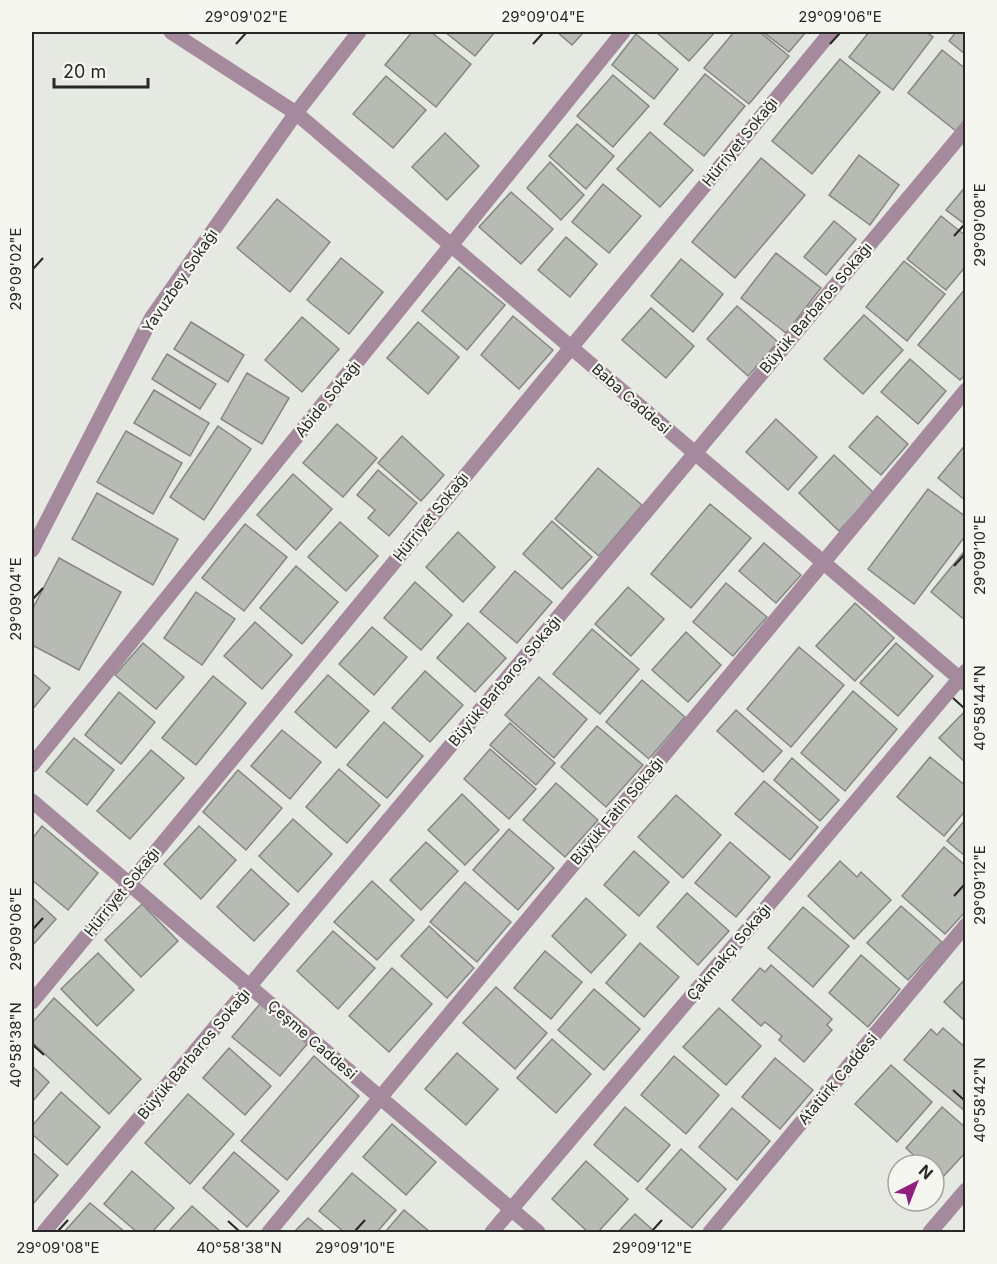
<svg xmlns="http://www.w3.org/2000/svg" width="997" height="1264" viewBox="0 0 997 1264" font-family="Inter,sans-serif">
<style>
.building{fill:#b8bab4;stroke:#858781;stroke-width:1.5}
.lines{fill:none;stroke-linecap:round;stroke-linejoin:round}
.minor{stroke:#a58a9e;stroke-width:15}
.ticks{fill:none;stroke:#272825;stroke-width:2}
.labels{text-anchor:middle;stroke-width:4.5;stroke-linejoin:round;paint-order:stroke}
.street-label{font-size:15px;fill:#272825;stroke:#f4f6ef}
.neatline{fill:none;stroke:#272825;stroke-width:2}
.ticks-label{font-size:15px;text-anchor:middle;fill:#272825}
</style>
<rect width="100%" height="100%" fill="#e6e8e2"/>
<g class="building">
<polygon points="412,32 431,32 471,64 436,107 385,65"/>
<polygon points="445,32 495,32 475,56"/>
<polygon points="557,32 584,32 572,45"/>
<polygon points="656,32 715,32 689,61"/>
<polygon points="734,32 760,32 789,56 749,104 704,68"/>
<polygon points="763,32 806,32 789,52"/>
<polygon points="869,32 926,32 933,37 893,90 849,57"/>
<polygon points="956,32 966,32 966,55 949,41"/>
<polygon points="636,34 678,69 654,99 612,65"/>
<polygon points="942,50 966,69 966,118 956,131 908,93"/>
<polygon points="840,59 880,92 812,174 772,141"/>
<polygon points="705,74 745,106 704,156 664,124"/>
<polygon points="613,75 649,106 613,147 577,116"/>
<polygon points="386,76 426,110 393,148 353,114"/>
<polygon points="577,124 614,156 586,189 549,156"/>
<polygon points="650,132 693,170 660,207 617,169"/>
<polygon points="445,133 479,166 447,200 412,167"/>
<polygon points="859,155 899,185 870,225 829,195"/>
<polygon points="761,158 805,195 735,278 692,242"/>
<polygon points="550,162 584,195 561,220 527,188"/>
<polygon points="603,184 641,216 609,253 572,222"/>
<polygon points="966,186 966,225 946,210"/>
<polygon points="511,192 553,229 521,264 479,227"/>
<polygon points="277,199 330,242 290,292 237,248"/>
<polygon points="941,216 966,236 966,266 946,290 907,259"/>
<polygon points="834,221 856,239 826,275 804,257"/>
<polygon points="566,237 597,264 570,297 538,270"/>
<polygon points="776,253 821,288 786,333 741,298"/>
<polygon points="341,258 383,292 349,334 307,300"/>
<polygon points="681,259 723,294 693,332 651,296"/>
<polygon points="904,261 945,294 907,341 866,307"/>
<polygon points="459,267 505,305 467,350 422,311"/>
<polygon points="966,288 966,374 960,380 918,345"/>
<polygon points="737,306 778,342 748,376 707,339"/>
<polygon points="651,308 694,346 666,378 622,340"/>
<polygon points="864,315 903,350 863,394 824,359"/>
<polygon points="513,316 553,350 519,389 481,355"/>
<polygon points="302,317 339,349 302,392 265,360"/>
<polygon points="191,322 244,355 228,382 174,349"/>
<polygon points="418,322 459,357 428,394 387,358"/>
<polygon points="167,354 216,384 200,409 152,379"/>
<polygon points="910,359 946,391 918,424 881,392"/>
<polygon points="247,373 289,398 262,444 221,419"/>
<polygon points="154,390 209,423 190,456 134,423"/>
<polygon points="877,416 908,444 881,475 849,447"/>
<polygon points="776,419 817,457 788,490 746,452"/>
<polygon points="337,424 377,458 343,497 303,463"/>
<polygon points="218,426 251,449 204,520 170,497"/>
<polygon points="126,431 182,463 153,514 97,482"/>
<polygon points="402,436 444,475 421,501 378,463"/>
<polygon points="966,444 966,501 938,478"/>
<polygon points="834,455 874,493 839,531 799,493"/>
<polygon points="598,468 642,505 599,556 555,519"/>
<polygon points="378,470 417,503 389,536 368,518 375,510 357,495"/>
<polygon points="293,474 332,509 296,550 257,515"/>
<polygon points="928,489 966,517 966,535 914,604 868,569"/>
<polygon points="97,493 178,539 153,585 72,539"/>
<polygon points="710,504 751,538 691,608 651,574"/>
<polygon points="552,521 592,557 562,589 523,554"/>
<polygon points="340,522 378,556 346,591 308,557"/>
<polygon points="245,524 287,557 244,611 202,578"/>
<polygon points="458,532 495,567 463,602 426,567"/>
<polygon points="764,543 801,575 776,603 739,571"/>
<polygon points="966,549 966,621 931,592"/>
<polygon points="59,558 121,592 79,670 32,645 32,610"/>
<polygon points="296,566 338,602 302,644 260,608"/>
<polygon points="515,571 552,602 517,643 480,612"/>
<polygon points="415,582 452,615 421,650 384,618"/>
<polygon points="726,583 767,617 733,656 693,622"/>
<polygon points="628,587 664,619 631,656 595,624"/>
<polygon points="196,592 235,619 202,665 164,638"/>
<polygon points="855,603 894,638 855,681 816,646"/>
<polygon points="255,622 292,655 262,689 224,656"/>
<polygon points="468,623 506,658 475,692 437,658"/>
<polygon points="372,627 407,657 374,695 339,664"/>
<polygon points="592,629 639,669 600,714 553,674"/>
<polygon points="686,632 721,665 688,702 652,670"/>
<polygon points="143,643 184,677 156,709 115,675"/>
<polygon points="896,643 933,676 898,716 860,683"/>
<polygon points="799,647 844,685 791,747 747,709"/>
<polygon points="425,671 463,705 430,742 392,708"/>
<polygon points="32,673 50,688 32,710"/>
<polygon points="328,675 369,711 336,748 295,712"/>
<polygon points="213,676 246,703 196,765 162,738"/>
<polygon points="539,677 587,719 554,758 505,715"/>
<polygon points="642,680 685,717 649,759 606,722"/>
<polygon points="853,691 897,729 845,791 801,753"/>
<polygon points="119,692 155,722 121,764 85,735"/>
<polygon points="736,710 782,751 763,772 717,731"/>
<polygon points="966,710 966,763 939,738"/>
<polygon points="384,722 423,756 387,798 347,765"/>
<polygon points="510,723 555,763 536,785 490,745"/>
<polygon points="597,726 643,765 606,807 561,767"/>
<polygon points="282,730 321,762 290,799 251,766"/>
<polygon points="74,738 114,770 87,805 46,772"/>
<polygon points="490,749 536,789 509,819 464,779"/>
<polygon points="151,750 184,778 130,839 97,811"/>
<polygon points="930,757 966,786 966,810 944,836 897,797"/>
<polygon points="792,758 839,800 820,821 774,780"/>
<polygon points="339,769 380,805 347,843 306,807"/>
<polygon points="238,770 282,808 246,850 203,812"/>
<polygon points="764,781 818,827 790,860 735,814"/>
<polygon points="556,783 598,820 565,857 523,820"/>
<polygon points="462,794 499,830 465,865 428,830"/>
<polygon points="676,795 721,835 683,878 638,837"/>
<polygon points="293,819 332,854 298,892 259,856"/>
<polygon points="966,819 966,857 947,841"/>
<polygon points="42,826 98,873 68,910 32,880 32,839"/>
<polygon points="199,826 236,860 201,899 164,864"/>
<polygon points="509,829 554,868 518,910 473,870"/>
<polygon points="426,842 458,871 421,910 390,880"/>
<polygon points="730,842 770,877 736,917 695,883"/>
<polygon points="944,847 966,866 966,911 945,934 902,896"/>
<polygon points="634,851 669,882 639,916 604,885"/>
<polygon points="840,861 857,877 861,872 891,900 854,939 808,896"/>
<polygon points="251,869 289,904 254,941 217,907"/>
<polygon points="372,881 414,920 377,960 334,922"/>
<polygon points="465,882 511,922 477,962 430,922"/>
<polygon points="687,893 729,931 698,965 657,927"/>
<polygon points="32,897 56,919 32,946"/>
<polygon points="586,898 626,935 591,973 552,936"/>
<polygon points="142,904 178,941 141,977 105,940"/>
<polygon points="901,906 942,942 908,980 867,943"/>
<polygon points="803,907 849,946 813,987 768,948"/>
<polygon points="429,926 474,968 447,998 401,956"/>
<polygon points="333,931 375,968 338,1009 297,971"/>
<polygon points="640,943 679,977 644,1017 606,983"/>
<polygon points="545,951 582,982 551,1019 514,988"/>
<polygon points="98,953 134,990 97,1026 61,989"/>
<polygon points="861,955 900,989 868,1027 829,993"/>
<polygon points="771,965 832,1019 827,1025 832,1030 804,1062 779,1040 782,1036 765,1022 761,1026 732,1000 760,968 765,972"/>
<polygon points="392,968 432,1004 389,1052 349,1016"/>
<polygon points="966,978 966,1022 944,1002"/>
<polygon points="496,987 547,1033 515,1069 463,1023"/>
<polygon points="594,989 640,1029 604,1070 558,1030"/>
<polygon points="54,998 141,1079 109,1114 32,1042 32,1023"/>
<polygon points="260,1004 308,1043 280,1076 232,1037"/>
<polygon points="719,1008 761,1046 726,1085 683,1047"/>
<polygon points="943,1028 966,1048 966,1112 904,1060 931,1029 937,1035"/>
<polygon points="552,1039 591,1074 556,1113 517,1078"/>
<polygon points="229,1048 271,1086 245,1115 203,1078"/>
<polygon points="457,1053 498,1089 466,1125 425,1089"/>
<polygon points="314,1056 359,1096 287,1180 241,1141"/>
<polygon points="674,1056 719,1095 686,1134 641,1095"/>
<polygon points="775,1058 813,1090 780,1129 742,1097"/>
<polygon points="891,1065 932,1102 897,1142 855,1104"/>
<polygon points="32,1066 49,1082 32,1102"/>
<polygon points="61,1092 100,1127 67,1165 32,1134 32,1126"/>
<polygon points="188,1094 234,1134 190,1184 145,1143"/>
<polygon points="625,1107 670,1145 638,1182 594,1145"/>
<polygon points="942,1107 966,1128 966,1152 941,1179 934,1173 934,1165 924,1165 906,1148"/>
<polygon points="732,1108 770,1141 737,1180 699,1147"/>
<polygon points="392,1124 436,1162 406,1195 363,1157"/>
<polygon points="681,1149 726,1189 692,1228 646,1189"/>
<polygon points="32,1152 58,1175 32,1205"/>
<polygon points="234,1152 279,1191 247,1227 203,1188"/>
<polygon points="586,1161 628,1199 598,1232 588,1232 552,1199"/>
<polygon points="132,1171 174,1208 152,1232 137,1232 104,1204"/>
<polygon points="352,1173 396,1210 377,1232 344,1232 319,1211"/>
<polygon points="90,1203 125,1232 64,1232"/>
<polygon points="192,1206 221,1232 168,1232"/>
<polygon points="404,1210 430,1232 385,1232"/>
<polygon points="635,1214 655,1232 618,1232"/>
<polygon points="308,1218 325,1232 294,1232"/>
</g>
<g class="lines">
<g class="minor">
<polyline points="171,32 296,113 966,684"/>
<polyline points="32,550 152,317 296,113 359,32"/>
<polyline points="32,765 623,32"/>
<polyline points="32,801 538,1232"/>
<polyline points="32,1002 831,32"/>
<polyline points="44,1232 966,129"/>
<polyline points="269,1232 966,390"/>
<polyline points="492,1232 966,671"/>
<polyline points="710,1232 966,925"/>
<polyline points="930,1232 966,1190"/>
</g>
</g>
<path class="ticks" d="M236,44l10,-11M533,44l10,-11M830,44l10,-11M954,236l10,-11M33,269l10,-11M954,566l10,-11M33,599l10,-11M953,698l11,10M954,896l10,-11M33,929l10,-11M33,1045l11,10M953,1090l11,10M228,1221l11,10M58,1231l10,-11M355,1231l10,-11M652,1231l10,-11"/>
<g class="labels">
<g class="street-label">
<text transform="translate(740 142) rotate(-51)" y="5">Hürriyet Sokağı</text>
<text transform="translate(180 281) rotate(-56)" y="5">Yavuzbey Sokağı</text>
<text transform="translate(816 308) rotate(-50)" y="5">Büyük Barbaros Sokağı</text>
<text transform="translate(328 399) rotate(-51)" y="5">Abide Sokağı</text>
<text transform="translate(631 399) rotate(41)" y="5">Baba Caddesi</text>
<text transform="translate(431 517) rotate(-51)" y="5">Hürriyet Sokağı</text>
<text transform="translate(505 681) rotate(-50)" y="5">Büyük Barbaros Sokağı</text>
<text transform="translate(617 811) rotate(-50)" y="5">Büyük Fatih Sokağı</text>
<text transform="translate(122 892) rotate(-51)" y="5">Hürriyet Sokağı</text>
<text transform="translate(729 952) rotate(-50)" y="5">Çakmakçı Sokağı</text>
<text transform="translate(312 1040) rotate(41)" y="5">Çeşme Caddesi</text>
<text transform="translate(194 1054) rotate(-50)" y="5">Büyük Barbaros Sokağı</text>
<text transform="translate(838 1079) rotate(-50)" y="5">Atatürk Caddesi</text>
</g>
</g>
<rect width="997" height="1264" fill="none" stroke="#f4f6ef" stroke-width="66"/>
<g transform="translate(916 1183) rotate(42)"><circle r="28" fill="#f4f6ef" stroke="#a2a49e" stroke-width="1.5"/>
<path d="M0-4.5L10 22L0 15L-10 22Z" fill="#901f80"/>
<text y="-9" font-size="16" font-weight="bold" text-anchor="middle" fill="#272825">N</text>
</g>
<path d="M54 78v9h94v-9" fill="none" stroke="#272825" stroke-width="3"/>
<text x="63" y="78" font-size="18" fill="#272825" stroke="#f4f6ef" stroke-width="4.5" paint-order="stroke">20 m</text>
<rect x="33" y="33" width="931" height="1198" class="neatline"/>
<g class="ticks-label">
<text x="246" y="22">29°09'02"E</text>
<text x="543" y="22">29°09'04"E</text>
<text x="840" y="22">29°09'06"E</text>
<text transform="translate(980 225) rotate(-90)" y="5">29°09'08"E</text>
<text transform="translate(16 269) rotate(-90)" y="5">29°09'02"E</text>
<text transform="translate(980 555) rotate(-90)" y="5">29°09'10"E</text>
<text transform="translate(16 599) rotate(-90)" y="5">29°09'04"E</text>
<text transform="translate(980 708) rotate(-90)" y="5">40°58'44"N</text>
<text transform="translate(980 885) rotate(-90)" y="5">29°09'12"E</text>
<text transform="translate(16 929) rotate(-90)" y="5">29°09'06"E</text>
<text transform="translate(16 1045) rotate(-90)" y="5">40°58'38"N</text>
<text transform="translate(980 1100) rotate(-90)" y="5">40°58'42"N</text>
<text x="58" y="1253">29°09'08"E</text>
<text x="239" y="1253">40°58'38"N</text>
<text x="355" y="1253">29°09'10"E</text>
<text x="652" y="1253">29°09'12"E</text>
</g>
</svg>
